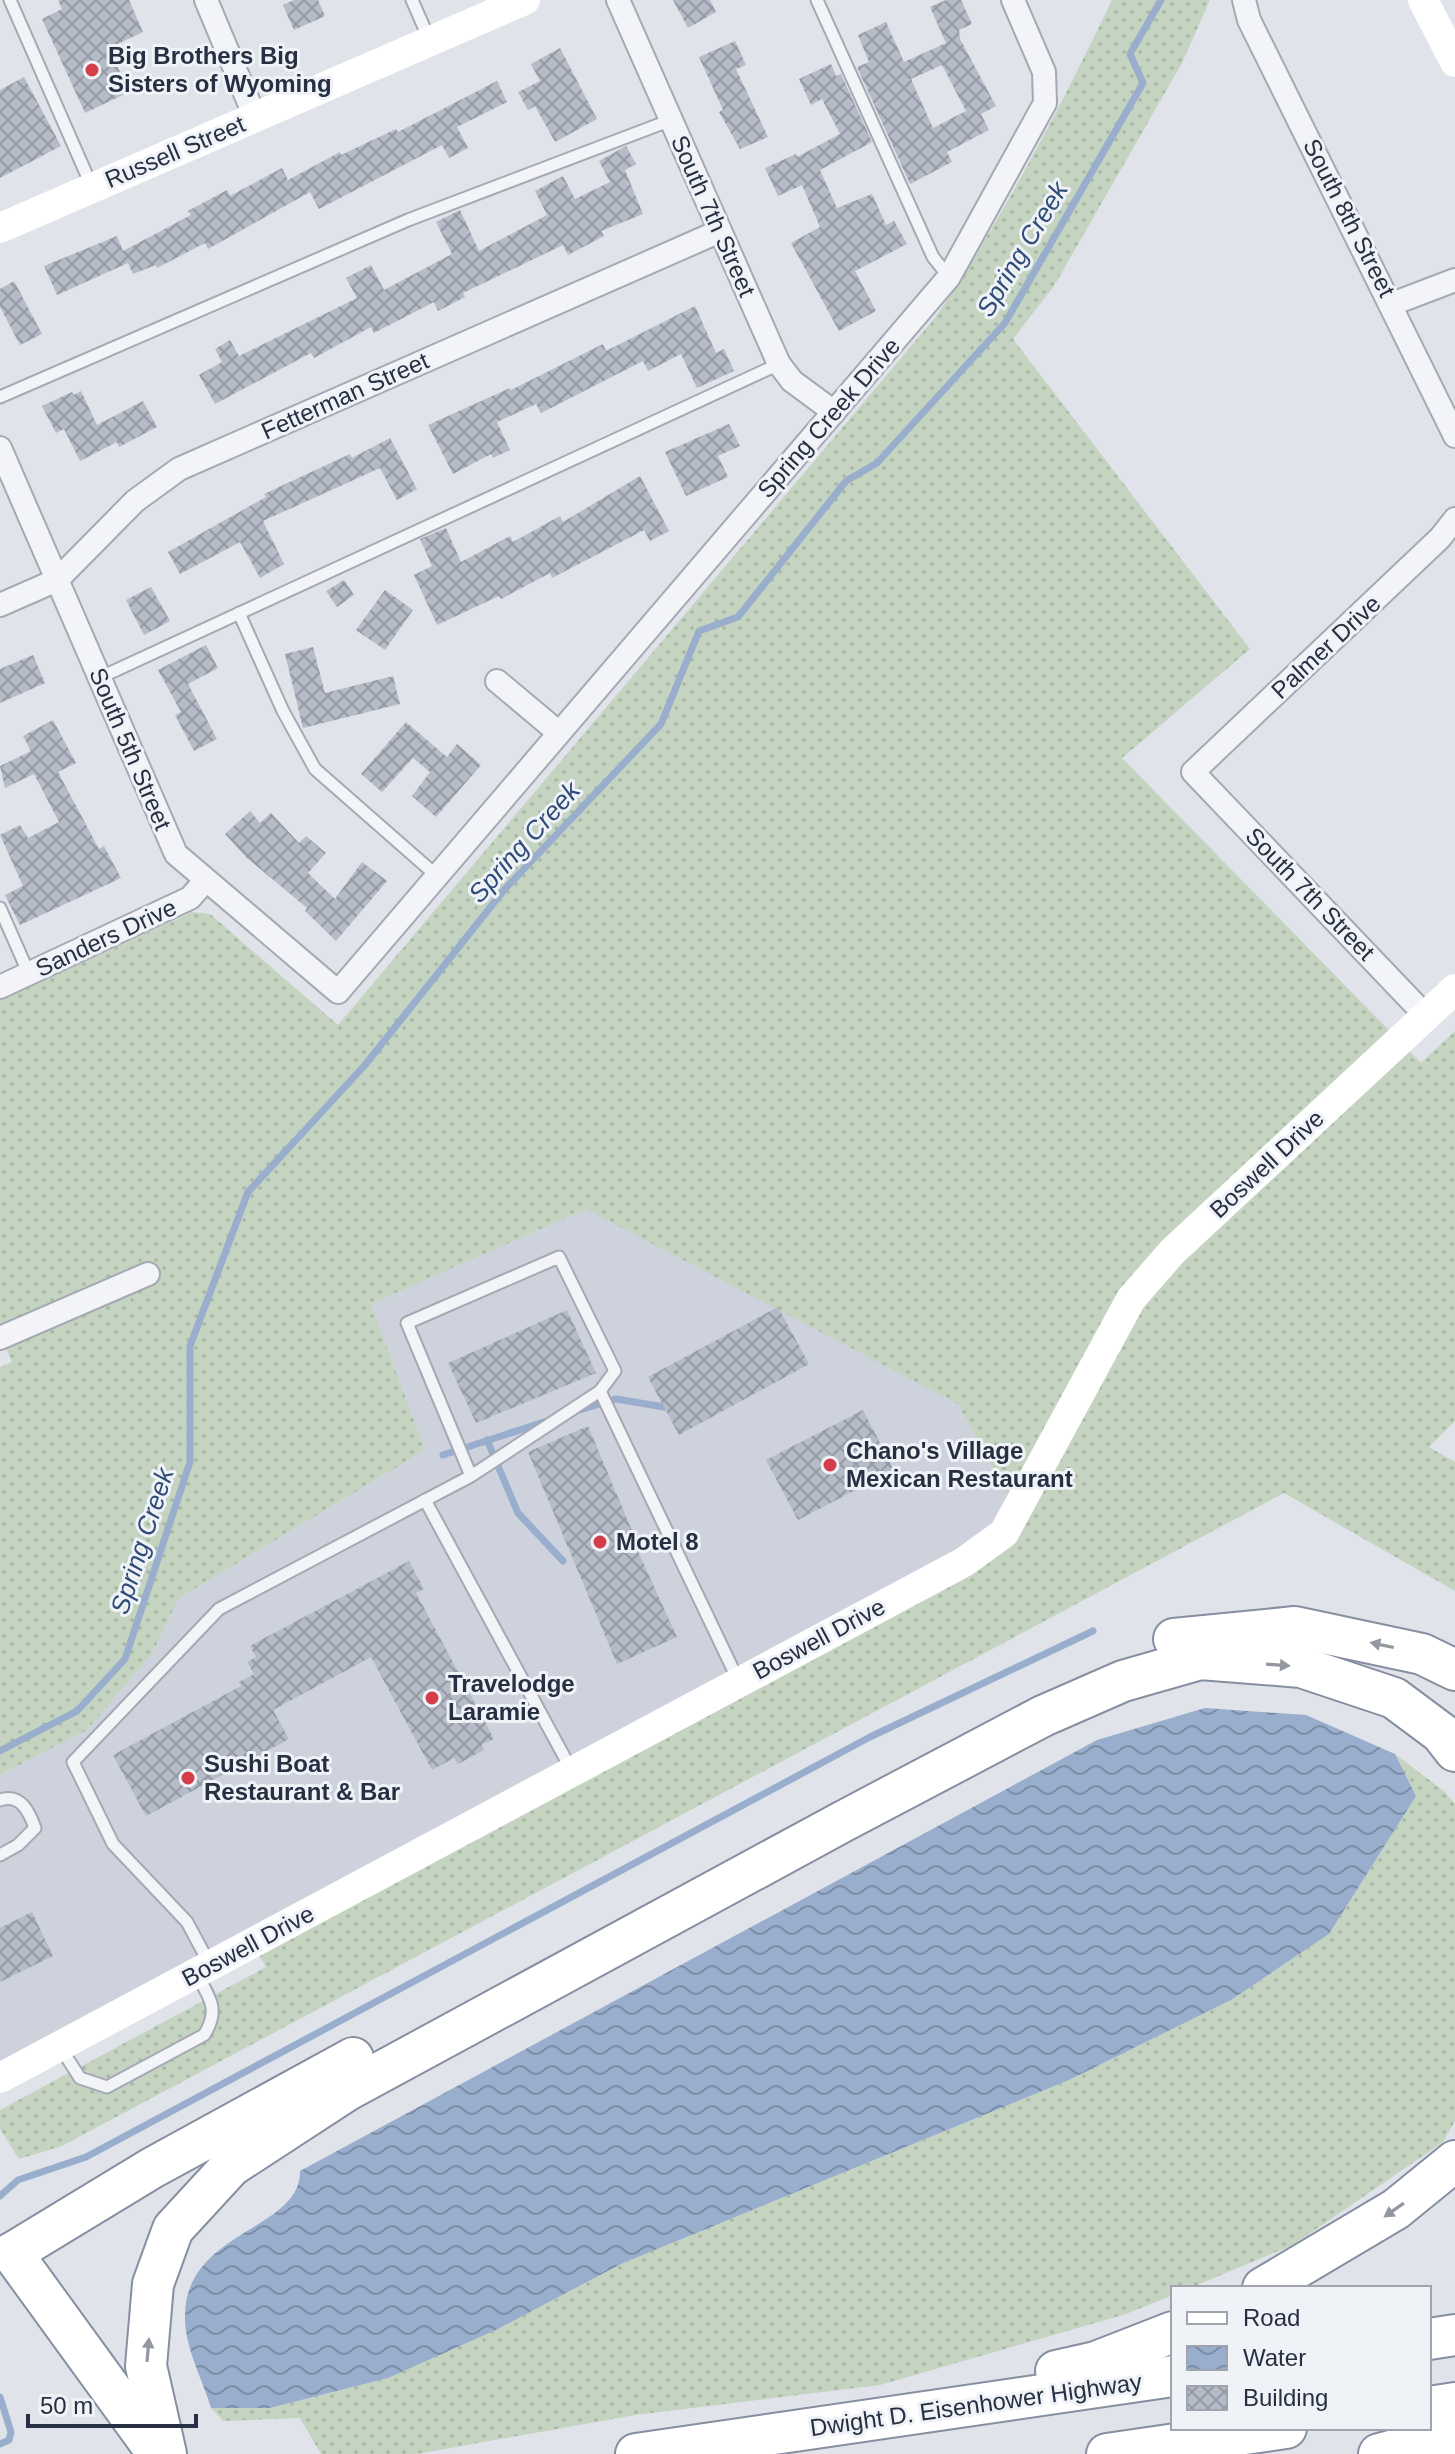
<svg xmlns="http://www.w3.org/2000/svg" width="1455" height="2454" viewBox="0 0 1455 2454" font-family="Helvetica,sans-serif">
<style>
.built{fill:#cdd2dc}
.grass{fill:url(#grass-dots)}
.water{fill:url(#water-waves)}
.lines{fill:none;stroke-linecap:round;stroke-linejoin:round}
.stream{stroke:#98aecc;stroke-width:7}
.building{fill:url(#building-cross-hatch);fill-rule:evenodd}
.lane-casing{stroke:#a5a9b4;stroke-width:15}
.street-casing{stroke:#a5a9b4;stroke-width:26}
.highway-casing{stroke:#868fa1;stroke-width:44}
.lane{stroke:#f3f4f8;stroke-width:11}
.street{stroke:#f3f4f8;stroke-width:22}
.secondary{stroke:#fff;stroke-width:30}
.highway{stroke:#fff;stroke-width:40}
.oneway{fill:#9397a0}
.poi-dot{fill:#d63d4b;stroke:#eff2f7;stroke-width:3}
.labels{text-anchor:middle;stroke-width:6;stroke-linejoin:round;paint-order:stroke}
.poi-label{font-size:24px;font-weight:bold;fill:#272f42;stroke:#eff2f7;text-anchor:start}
.street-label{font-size:24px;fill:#272f42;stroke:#eff2f7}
.water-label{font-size:26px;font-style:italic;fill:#2f4b78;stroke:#eff2f7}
</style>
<defs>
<pattern id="grass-dots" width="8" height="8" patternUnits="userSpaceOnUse" patternTransform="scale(2)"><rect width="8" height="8" fill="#c4d4c0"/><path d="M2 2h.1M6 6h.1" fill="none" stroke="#a8b6a6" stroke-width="1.8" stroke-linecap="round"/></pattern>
<pattern id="water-waves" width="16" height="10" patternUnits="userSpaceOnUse" patternTransform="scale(2)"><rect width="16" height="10" fill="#98aecc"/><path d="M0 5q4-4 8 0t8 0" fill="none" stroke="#7c8ea7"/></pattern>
<pattern id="building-cross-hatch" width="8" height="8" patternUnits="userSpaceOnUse" patternTransform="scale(2)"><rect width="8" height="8" fill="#b6bcc7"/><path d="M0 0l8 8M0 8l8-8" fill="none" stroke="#9499a3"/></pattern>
</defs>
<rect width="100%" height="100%" fill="#e0e3ea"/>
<polygon class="built" points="586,1209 727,1277 958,1404 1016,1512 1004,1533 0,2078 0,1775 87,1730 152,1654 179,1598 425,1450 371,1304"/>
<g class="grass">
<path d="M1112,0h98l-28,63 -128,223 -41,53 237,310 -128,109 299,305 34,-32v390l-26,26 26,15v129l-171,-98 -1222,653 -43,13 -19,-30v-19l266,-143 -14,-24 712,-381 52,-50 -58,-108 -372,-195 -215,95 54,146 -246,148 -27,56 -65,76 -87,45v-408l12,-5 -12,-28v-333l192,-89 18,2 128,111 597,-707c68,-100 124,-208 177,-318z"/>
<polygon points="1395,1754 1445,1792 1455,1804 1455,2121 1443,2142 1293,2245 1190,2288 1173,2288 1173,2295 1126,2314 880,2385 635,2415 417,2454 321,2454 300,2418 223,2421 211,2408 270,2408 388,2378 496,2330 621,2264 1069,2080 1231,2000 1329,1934 1416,1796"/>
</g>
<path class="water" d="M1205,1708l101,7 89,39 21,42 -87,138 -98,66 -162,80 -448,184 -125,66 -108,48 -118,30h-59c-7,-23 -19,-47 -24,-71 -20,-107 114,-102 113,-166l797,-431z"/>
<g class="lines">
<g class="stream">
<polyline points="573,1412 616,1399 664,1407"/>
<polyline points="487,1440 518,1513 563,1561"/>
<polyline points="443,1455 550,1420"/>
<polyline points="0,1751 77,1711 125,1659 190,1462 190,1346 248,1192 365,1065 504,890 661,724 699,631 738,617 846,481 877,463 1005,323 1143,83 1130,54 1161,0"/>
<polyline points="0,2196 18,2180 86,2157 870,1737 1093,1631"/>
<polyline points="0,2397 11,2432 9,2440 0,2444"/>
</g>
</g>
<g class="building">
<polygon points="58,0 129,0 143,32 109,48 129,92 85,113 42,19 62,9"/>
<polygon points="294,0 318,0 325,16 294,30 283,5"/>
<polygon points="673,0 710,0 716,12 688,28"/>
<path d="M946,0h15l11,24 -13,6 1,9 36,67 -15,8 8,16 -42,22 5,10 -42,22 -53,-117 12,-5 -11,-27 28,-13 18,40 42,-19 -16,-36zM942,65l24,46 -33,17 -22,-49z"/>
<polygon points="735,41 746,65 736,69 768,137 740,149 719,112 723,110 699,57"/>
<polygon points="560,48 597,119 555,142 535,106 528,110 518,92 540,81 531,64"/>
<polygon points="831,64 836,76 841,74 872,142 820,170 837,208 872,194 886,225 894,221 907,244 855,271 876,311 839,331 791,243 820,227 802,185 778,196 765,168 796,154 797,157 840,134 822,99 811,105 799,79"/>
<polygon points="24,77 61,146 0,178 0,90"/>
<polygon points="497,81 507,102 457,127 468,148 449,158 442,145 319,209 310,192 208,249 205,243 157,268 156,265 133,274 128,263 57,295 44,266 117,236 123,251 191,215 188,211 227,190 230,196 282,168 288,180 340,152 341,155 396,129 398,132"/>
<polygon points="626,146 636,164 625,170 643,214 601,231 604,236 568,255 563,245 463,293 465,297 438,311 434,302 374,333 371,327 314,358 311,353 215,404 199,375 222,362 215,349 230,340 239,356 357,298 346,278 371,265 384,290 452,254 436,222 460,210 479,251 547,215 535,191 563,176 575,199 610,182 599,161"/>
<polygon points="14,281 42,334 20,345 0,307 0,289"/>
<polygon points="695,306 716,353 724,349 734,371 697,388 681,354 648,371 643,361 541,413 536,404 497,422 510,450 493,458 491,454 453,474 428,425 510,388 511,390 603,344 606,351"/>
<polygon points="81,391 97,425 143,401 157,427 119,447 117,442 80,461 64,429 56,433 42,406 72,392 74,395"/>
<polygon points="729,424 740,446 718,456 728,477 686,496 665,452"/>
<polygon points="390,438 417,489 397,500 380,468 263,521 284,564 260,578 240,542 180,574 168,552 266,497 264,494 350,454 352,458"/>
<polygon points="640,476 669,531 650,541 644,530 552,578 550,573 501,599 499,596 437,625 414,575 432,566 420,539 446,528 461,562 510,536 513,542 560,516 563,522"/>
<polygon points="344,580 354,595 337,607 326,591"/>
<polygon points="151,587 170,621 144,635 126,600"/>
<polygon points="385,590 413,610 385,650 356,630"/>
<polygon points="206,645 218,668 188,684 217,739 194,751 175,715 181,712 158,670"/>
<polygon points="313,647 325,693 393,676 400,704 303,728 285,654"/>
<polygon points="33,655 45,683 0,703 0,669"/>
<polygon points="53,720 76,763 58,772 99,849 104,846 121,878 20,925 5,895 23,886 0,835 20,825 28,838 59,822 34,774 5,788 0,766 31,751 23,736"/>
<polygon points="406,722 447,757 457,744 481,765 436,817 412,796 430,772 413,758 382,792 361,774"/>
<polygon points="250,811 260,823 271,813 299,843 306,836 326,853 308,873 335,899 362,862 387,881 336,941 305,911 307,908 247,858 225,834"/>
<polygon points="778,1307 809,1364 679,1435 648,1377"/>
<polygon points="567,1310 596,1373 476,1423 448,1363"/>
<polygon points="863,1410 894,1470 798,1520 766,1460"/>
<polygon points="588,1426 633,1533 630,1534 677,1637 617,1664 528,1452"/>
<polygon points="409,1561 424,1589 416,1593 494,1739 481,1745 484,1750 458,1764 454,1758 432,1770 371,1657 273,1710 289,1739 146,1816 113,1755 241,1686 239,1682 254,1674 247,1662 256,1657 250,1646"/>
<polygon points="32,1912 53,1956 0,1982 0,1928"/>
</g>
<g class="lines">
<defs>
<g id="lane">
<polyline points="10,0 92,187"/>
<polyline points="412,0 430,41"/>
<polyline points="817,0 933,257 949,277"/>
<polyline points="0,397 408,220 671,120"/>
<polyline points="239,613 283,711 315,769 437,876"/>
<polyline points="99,678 779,364"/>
<polyline points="0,908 29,974"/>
<polyline points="600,1391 739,1682"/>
<polyline points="425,1500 572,1771"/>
<path d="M0,1800c20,-7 29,11 35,28l-17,17 -18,10"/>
<polyline points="209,1963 187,1922 113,1844 73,1762 219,1609 471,1476 600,1391 615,1371 559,1257 407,1323 471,1476"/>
<path d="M60,2047l20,31 27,9 97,-52c16,-25 6,-37 -7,-60"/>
</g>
<g id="street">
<polyline points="206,0 255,117"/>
<polyline points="618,0 779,364 792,381 834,412"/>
<polyline points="1244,0 1249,20 1455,436"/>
<polyline points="1392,304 1455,280"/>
<polyline points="0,448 176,854 338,992 949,277 1045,103 1044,72 1013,0"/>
<polyline points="0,605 57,580 135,501 179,469 720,231"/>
<polyline points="497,681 559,733"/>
<polyline points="0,987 190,898 206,880"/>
<polyline points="1426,1016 1193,772 1440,538 1455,519"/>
<polyline points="0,1338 148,1274"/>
</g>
<g id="highway">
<polyline points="1174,1639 1295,1627 1422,1654 1455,1670"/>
<polyline points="12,2253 152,2168 353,2058"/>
<polyline points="12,2253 158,2454"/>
<polyline points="1263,2288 1396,2209 1455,2161"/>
<polyline points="1429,2339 1455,2335"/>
<polyline points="1056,2371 1096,2362 1173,2332"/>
<polyline points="1429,2407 1455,2403"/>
<polyline points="166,2454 146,2366 153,2284 173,2229 231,2166 346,2091 842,1822 1043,1716 1123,1681 1200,1659 1301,1667 1394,1698 1441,1733 1455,1751"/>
<polyline points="636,2454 1173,2376"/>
<polyline points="1107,2454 1286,2428"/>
<polyline points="1379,2454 1455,2434"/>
</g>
</defs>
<use href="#lane" class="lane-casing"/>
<use href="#street" class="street-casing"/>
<use href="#highway" class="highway-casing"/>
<use href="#lane" class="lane"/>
<use href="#street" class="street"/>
<g class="secondary">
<polyline points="1423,0 1455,62"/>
<polyline points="0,228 525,0"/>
<polyline points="0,2078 964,1562 1004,1533 1131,1299 1172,1252 1455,989"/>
</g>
<use href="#highway" class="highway"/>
</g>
<defs><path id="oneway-solid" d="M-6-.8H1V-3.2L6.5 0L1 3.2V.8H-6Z" transform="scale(2)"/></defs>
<g class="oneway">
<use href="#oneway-solid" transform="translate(1382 1645) rotate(-168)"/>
<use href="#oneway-solid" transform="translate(1278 1665) rotate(4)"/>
<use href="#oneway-solid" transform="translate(1394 2210) rotate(145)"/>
<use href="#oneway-solid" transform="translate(148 2350) rotate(-85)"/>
</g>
<g class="poi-dot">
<circle cx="92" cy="70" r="8"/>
<circle cx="830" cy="1465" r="8"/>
<circle cx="600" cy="1542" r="8"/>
<circle cx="432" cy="1698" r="8"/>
<circle cx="188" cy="1778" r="8"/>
</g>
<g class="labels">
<g class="poi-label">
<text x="108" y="64">Big Brothers Big<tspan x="108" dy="28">Sisters of Wyoming</tspan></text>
<text x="846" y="1459">Chano's Village<tspan x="846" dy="28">Mexican Restaurant</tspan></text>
<text x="616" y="1550">Motel 8</text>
<text x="448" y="1692">Travelodge<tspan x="448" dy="28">Laramie</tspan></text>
<text x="204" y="1772">Sushi Boat<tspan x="204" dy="28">Restaurant &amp; Bar</tspan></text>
</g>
<g class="street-label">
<text transform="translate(175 152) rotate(-23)" y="8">Russell Street</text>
<text transform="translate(713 216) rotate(66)" y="8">South 7th Street</text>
<text transform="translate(1349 218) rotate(63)" y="8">South 8th Street</text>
<text transform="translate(345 396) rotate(-24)" y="8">Fetterman Street</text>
<text transform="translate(829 418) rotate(-49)" y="8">Spring Creek Drive</text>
<text transform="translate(1326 647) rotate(-43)" y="8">Palmer Drive</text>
<text transform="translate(130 749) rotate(67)" y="8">South 5th Street</text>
<text transform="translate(1310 894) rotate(46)" y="8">South 7th Street</text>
<text transform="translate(106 938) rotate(-25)" y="8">Sanders Drive</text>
<text transform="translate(1267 1164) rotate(-43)" y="8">Boswell Drive</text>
<text transform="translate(819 1639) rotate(-28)" y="8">Boswell Drive</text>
<text transform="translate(248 1946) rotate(-28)" y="8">Boswell Drive</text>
<text transform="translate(976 2405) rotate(-8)" y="8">Dwight D. Eisenhower Highway</text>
</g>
<g class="water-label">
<text transform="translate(1022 249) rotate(-59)" y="9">Spring Creek</text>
<text transform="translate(524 842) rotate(-48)" y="9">Spring Creek</text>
<text transform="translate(142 1541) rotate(-72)" y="9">Spring Creek</text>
</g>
</g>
<rect x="1171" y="2286" width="260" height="144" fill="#eff2f7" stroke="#9fa4af" stroke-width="2"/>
<rect x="1187" y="2312" width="40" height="12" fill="#ffffff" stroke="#9fa4af" stroke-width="2"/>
<text x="1243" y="2326" font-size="24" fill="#272f42">Road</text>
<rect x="1187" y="2346" width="40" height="24" fill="url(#water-waves)" stroke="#9fa4af" stroke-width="2"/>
<text x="1243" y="2366" font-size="24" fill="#272f42">Water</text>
<rect x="1187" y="2386" width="40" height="24" fill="url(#building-cross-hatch)" stroke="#9fa4af" stroke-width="2"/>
<text x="1243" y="2406" font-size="24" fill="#272f42">Building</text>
<path d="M28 2414v12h168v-12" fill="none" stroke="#272f42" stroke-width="4"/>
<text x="40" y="2414" font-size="24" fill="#272f42" stroke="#eff2f7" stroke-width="6" paint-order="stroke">50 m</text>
</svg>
